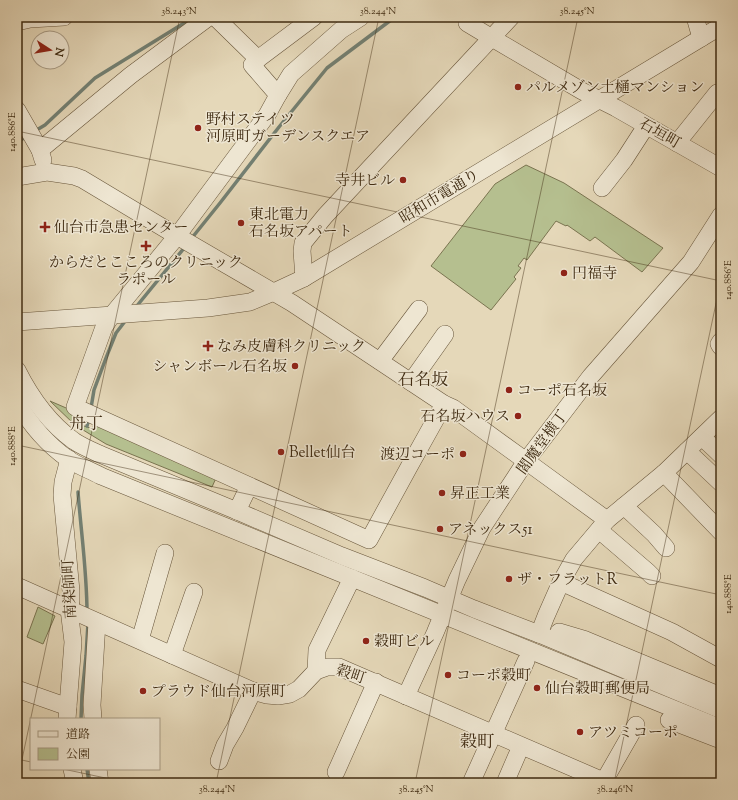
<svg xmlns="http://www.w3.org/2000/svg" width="738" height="800" viewBox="0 0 738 800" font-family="'Sorts Mill Goudy','Noto Serif JP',serif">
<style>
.green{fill:#b5bf8f;stroke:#7a7450}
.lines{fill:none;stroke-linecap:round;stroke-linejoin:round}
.stream{stroke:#738073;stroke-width:3.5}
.minor-casing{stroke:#68563b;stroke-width:18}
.minor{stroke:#eee6d2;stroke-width:17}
.ticks{fill:none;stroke:#3e2a11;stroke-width:1;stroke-opacity:0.45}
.poi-dot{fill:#8f2418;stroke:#eee6d2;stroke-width:1.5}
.labels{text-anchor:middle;stroke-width:3;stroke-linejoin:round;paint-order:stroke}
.poi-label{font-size:15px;fill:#3e2a11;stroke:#eee6d2;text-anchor:start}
.street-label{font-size:15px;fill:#3e2a11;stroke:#eee6d2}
.quarter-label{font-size:17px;fill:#3e2a11;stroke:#eee6d2}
.neatline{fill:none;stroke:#3e2a11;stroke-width:1.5}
.ticks-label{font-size:10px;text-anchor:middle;fill:#3e2a11}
</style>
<rect width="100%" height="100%" fill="#e5d8b9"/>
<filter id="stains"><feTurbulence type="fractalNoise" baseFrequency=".005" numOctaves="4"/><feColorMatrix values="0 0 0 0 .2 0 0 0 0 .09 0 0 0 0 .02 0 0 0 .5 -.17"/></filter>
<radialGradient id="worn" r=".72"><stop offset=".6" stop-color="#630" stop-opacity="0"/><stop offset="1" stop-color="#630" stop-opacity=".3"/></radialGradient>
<g class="green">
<polygon points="526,165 564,183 663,248 642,272 595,237 590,241 567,225 566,226 556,221 527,260 524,258 518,266 521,268 514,277 516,279 491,310 431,266 495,184"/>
<polygon points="50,401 80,414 78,424 93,429 95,421 216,478 212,487 106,444 75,425"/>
<polygon points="38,607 55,616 43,644 27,637"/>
</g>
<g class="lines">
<g class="stream">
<polyline points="35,131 45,125 95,78 189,20"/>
<polyline points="17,142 26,137"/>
<polyline points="191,239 220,203 279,127 327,68 395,17"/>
<polyline points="136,307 185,247"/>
<polyline points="91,408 94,390 106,358 116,333 126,320"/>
<polyline points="87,426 89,418"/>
<path d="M78,492c3,40 9,80 9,121"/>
<polyline points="81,719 82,695 86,656 88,623"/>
<polyline points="87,769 89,783"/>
</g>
<defs>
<g id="minor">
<polyline points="215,17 258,59 252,65 278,95"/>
<polyline points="361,17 341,30 291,74 278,95 267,115 177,236 112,315 104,327 75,407 369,540 409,467 444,404"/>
<polyline points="695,17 701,38"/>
<polyline points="17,22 30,19 64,17"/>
<polyline points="467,23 492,38 582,91 616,108 721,168"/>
<polyline points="258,59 314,17"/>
<polyline points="17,110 40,150 43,160"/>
<polyline points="677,143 717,93"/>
<polyline points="40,150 131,75 209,17"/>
<polyline points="17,177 47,172 74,176 82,179 177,236 292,303 444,404 453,408 526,461 607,520"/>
<polyline points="602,188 624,160 646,126"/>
<polyline points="304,278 302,251 303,243 325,216 511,17"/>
<polyline points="17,322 208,308 250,302 274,292 304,278 721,26"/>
<polyline points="721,341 719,344 721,347"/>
<polyline points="380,361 419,309"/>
<path d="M17,370c14,28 32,53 57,71 9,6 19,10 28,14l135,56 105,45 83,32 49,21 65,25 182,76"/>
<polyline points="411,382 445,334"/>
<path d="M17,402c13,22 31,43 51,57 10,7 22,11 33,17l251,102 369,150"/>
<polyline points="702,437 721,455"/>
<polyline points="687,451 721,483"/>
<polyline points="664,473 721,532"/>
<polyline points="624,506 654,534 666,548"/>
<polyline points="237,511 249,486"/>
<polyline points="599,530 648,572 652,576"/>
<polyline points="561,582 672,632 721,659"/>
<polyline points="17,586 253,691 267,695 278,696 290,694 299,689 316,671 327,667 339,667 608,783"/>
<polyline points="559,632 586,640 721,696"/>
<polyline points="539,634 546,616 561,582 574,559 607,520 664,473 721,418"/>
<polyline points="140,640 165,553"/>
<polyline points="172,655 194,592"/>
<polyline points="316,671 317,650 352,578"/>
<polyline points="17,689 68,707"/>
<polyline points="406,696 435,633 457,580 482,528 526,461 591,376 691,262 721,215"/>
<polyline points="67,719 73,642 69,609 71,601 71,591 62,495 63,482 69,459"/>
<polyline points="93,719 92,705 97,622"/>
<polyline points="669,720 721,740"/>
<polyline points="219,761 225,745 235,728 253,691"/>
<polyline points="72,769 75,783"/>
<polyline points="98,769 100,783"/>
<polyline points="336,772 376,682"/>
<polyline points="604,781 636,725"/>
<polyline points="471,783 526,661"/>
<polyline points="505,783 521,746"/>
</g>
</defs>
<use href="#minor" class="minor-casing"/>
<use href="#minor" class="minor"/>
</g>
<path class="ticks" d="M17,131l704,150M17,445l704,150M17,759l14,3M63,769l66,14M17,783l163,-766M216,783l163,-766M415,783l163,-766M614,783l107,-503"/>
<g class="poi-dot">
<circle cx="518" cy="87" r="4"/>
<circle cx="198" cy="128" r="4"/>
<circle cx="403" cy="180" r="4"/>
<circle cx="241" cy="223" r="4"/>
<path d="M43 221h4v4h4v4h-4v4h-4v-4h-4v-4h4z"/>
<path d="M144 240h4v4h4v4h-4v4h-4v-4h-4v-4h4z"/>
<circle cx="564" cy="273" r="4"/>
<path d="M206 340h4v4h4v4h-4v4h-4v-4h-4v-4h4z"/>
<circle cx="295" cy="366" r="4"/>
<circle cx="509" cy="390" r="4"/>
<circle cx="518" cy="416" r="4"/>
<circle cx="281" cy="452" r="4"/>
<circle cx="463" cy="454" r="4"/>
<circle cx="442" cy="493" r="4"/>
<circle cx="440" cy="529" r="4"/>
<circle cx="509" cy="579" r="4"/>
<circle cx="366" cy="641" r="4"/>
<circle cx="448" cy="675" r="4"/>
<circle cx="537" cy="688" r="4"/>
<circle cx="143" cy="691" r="4"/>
<circle cx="580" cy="732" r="4"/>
</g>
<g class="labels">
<g class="poi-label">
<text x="526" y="92">パルメゾン土樋マンション</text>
<text x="206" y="124">野村ステイツ<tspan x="206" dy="17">河原町ガーデンスクエア</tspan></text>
<text x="395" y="185" text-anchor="end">寺井ビル</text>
<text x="249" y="219">東北電力<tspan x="249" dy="17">石名坂アパート</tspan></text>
<text x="54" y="232">仙台市急患センター</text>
<text x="146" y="267" text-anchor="middle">からだとこころのクリニック<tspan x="146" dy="17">ラポール</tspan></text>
<text x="572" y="278">円福寺</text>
<text x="217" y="351">なみ皮膚科クリニック</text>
<text x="287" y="371" text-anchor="end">シャンボール石名坂</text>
<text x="517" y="395">コーポ石名坂</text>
<text x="510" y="421" text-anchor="end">石名坂ハウス</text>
<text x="289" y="457">Bellet仙台</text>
<text x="455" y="459" text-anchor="end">渡辺コーポ</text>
<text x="450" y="498">昇正工業</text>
<text x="448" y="534">アネックス51</text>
<text x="517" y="584">ザ・フラットR</text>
<text x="374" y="646">穀町ビル</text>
<text x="456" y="680">コーポ穀町</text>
<text x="545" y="693">仙台穀町郵便局</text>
<text x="151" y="696">プラウド仙台河原町</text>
<text x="588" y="737">アツミコーポ</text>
</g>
<g class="street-label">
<text transform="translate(660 133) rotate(30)" y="5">石垣町</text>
<text transform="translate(439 196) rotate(-31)" y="5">昭和市電通り</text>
<text transform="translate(542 442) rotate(-54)" y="5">閻魔堂横丁</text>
<text transform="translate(69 589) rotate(-93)" y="5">南染師町</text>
<text transform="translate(351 674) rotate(18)" y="5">穀町</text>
</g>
<g class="quarter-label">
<text x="423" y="385">石名坂</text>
<text x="86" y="429">舟丁</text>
<text x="477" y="747">穀町</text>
</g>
</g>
<rect width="738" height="800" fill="none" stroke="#e5d8b9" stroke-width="44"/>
<rect x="30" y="718" width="130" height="52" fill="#eee6d2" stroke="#a89b85"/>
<rect x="38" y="731" width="20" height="6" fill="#eee6d2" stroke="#a89b85"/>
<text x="66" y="738" font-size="12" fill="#3e2a11">道路</text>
<rect x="38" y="748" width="20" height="12" fill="#b5bf8f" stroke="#a89b85"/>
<text x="66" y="758" font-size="12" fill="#3e2a11">公園</text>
<g transform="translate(50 50) rotate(102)"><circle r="19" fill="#eee6d2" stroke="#a89b85"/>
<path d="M0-3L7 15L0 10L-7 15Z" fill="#8f2418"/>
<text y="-6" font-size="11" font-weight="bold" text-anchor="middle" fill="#3e2a11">N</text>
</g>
<rect x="22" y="22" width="694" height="756" class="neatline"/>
<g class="ticks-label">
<text x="179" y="14">38.243°N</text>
<text x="378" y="14">38.244°N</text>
<text x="577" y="14">38.245°N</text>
<text transform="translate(11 132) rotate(-90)" y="4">140.886°E</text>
<text transform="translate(727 280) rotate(-90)" y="4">140.886°E</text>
<text transform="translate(11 446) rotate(-90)" y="4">140.888°E</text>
<text transform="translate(727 594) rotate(-90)" y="4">140.888°E</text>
<text x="217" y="792">38.244°N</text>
<text x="416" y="792">38.245°N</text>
<text x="615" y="792">38.246°N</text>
</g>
<rect width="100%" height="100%" filter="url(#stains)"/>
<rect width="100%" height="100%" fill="url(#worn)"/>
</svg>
